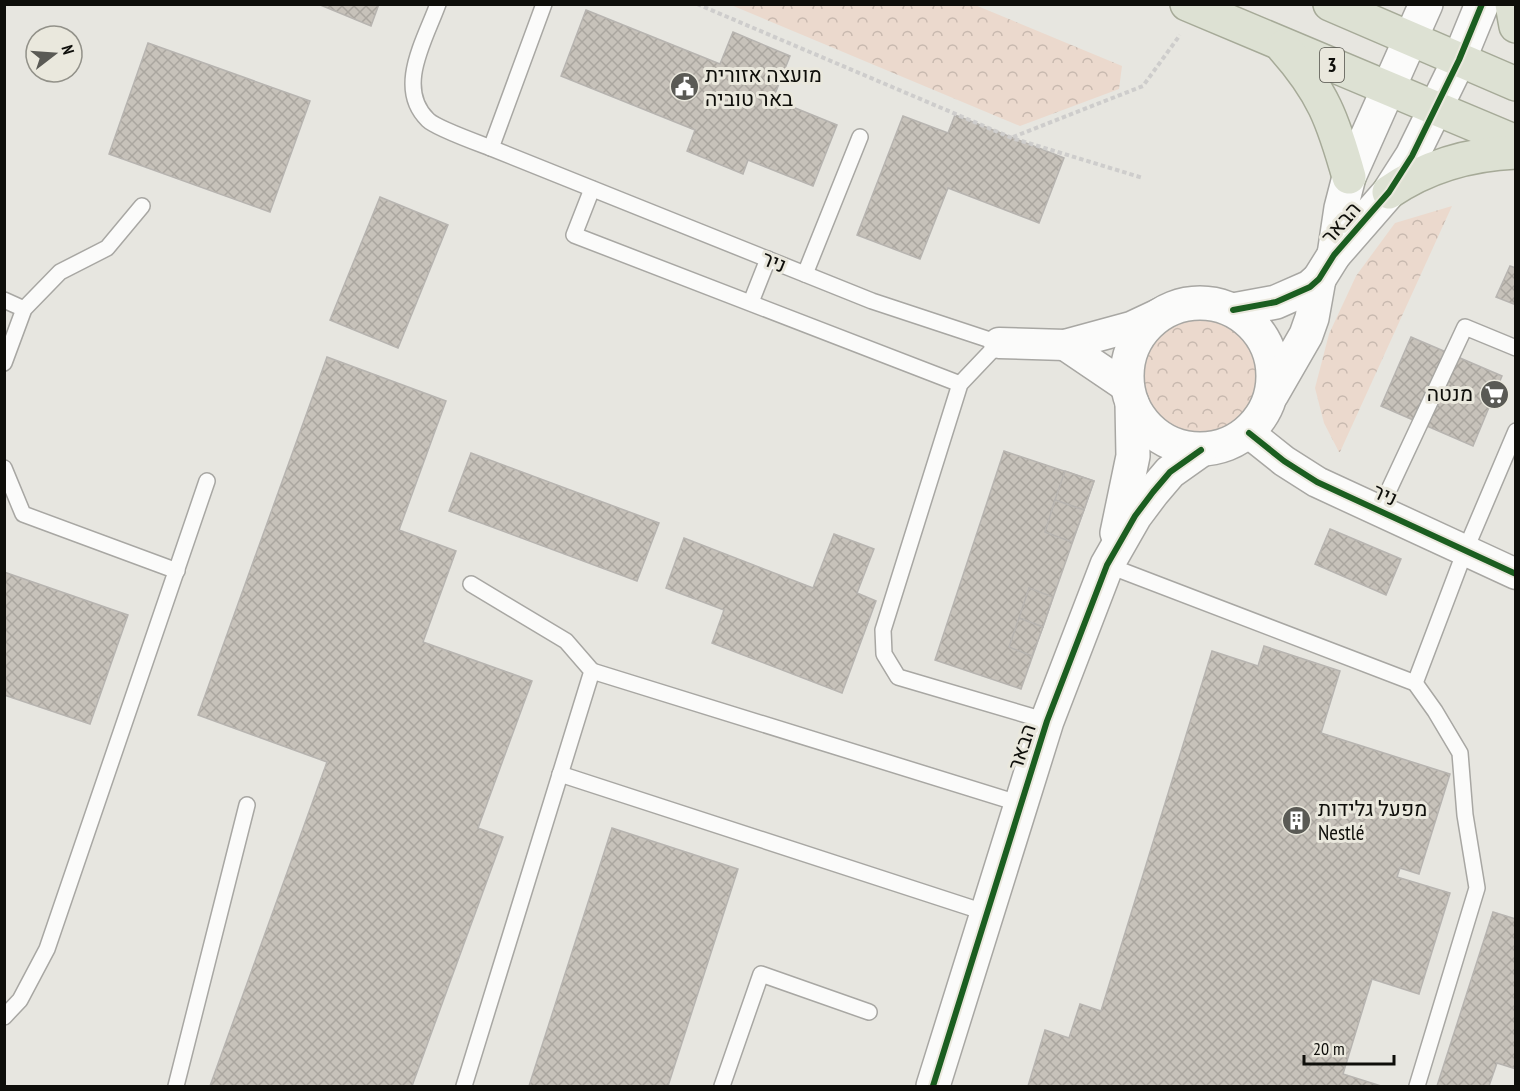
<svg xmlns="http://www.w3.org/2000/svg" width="1520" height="1091" viewBox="0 0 1520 1091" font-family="'PT Sans Narrow',Heebo,sans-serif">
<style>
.park{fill:url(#park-crowns)}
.building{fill:url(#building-cross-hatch);stroke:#b7b4b0;stroke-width:1.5}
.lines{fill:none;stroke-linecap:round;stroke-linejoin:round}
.lane-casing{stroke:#a8a7a3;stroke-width:18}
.street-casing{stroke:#a8a7a3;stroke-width:33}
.secondary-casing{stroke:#a8a7a3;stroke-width:36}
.highway-casing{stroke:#a6aa98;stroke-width:36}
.path{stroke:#cecdcc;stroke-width:4;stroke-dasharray:4.5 3;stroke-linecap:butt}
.lane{stroke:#fbfbfa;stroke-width:15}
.street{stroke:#fbfbfa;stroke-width:30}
.secondary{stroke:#fbfbfa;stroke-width:33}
.highway{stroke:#dde1d3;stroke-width:33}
.cycleway-casing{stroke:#eae8dd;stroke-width:10}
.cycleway{stroke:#1b5e20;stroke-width:6}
.labels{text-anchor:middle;stroke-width:6;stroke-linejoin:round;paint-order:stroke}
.shield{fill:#eae8dd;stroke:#504f49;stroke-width:1.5}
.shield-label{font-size:20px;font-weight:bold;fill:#0e0e0a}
.poi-label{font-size:21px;fill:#0e0e0a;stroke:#eae8dd;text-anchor:start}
.street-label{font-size:21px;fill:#0e0e0a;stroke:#eae8dd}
</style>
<defs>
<pattern id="park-crowns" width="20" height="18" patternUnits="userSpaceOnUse" patternTransform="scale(1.5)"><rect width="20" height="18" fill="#ebd9cd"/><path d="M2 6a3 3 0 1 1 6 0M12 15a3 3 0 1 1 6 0" fill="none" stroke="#c8b9af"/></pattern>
<pattern id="building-cross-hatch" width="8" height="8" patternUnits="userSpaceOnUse" patternTransform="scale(1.5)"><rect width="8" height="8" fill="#c7c2ba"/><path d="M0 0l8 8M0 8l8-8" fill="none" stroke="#aaa69f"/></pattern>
</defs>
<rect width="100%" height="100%" fill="#e7e6e0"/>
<g class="park">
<polygon points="731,5 975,5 1122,66 1119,89 1020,126"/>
<polygon points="1452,206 1340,452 1339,452 1324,423 1315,388 1329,334 1356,276 1395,223"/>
<circle cx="1200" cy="376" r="60"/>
</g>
<g class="building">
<polygon points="318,4 379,4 371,26"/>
<polygon points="586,10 720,64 733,32 790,56 773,99 837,125 813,186 748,160 743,174 687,151 695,130 561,76"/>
<polygon points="148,43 310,101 270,212 109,154"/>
<polygon points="955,115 1064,158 1039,223 948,188 920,259 857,235 903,116 948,133"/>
<polygon points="380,197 448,225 398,348 330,320"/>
<polygon points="1510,266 1516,268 1516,305 1496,297"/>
<polygon points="1411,337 1502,376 1473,446 1381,406"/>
<polygon points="327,357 446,401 399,530 456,551 423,642 532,681 478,828 503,837 412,1086 210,1086 327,762 198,715"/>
<polygon points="1004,451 1094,481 1021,689 935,660"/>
<polygon points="471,453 659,523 637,581 449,511"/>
<polygon points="1065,471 1094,481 1084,510 1055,500"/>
<polygon points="1055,500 1084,510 1072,542 1045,532"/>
<polygon points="1330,529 1401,559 1386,595 1315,564"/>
<polygon points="834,534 874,549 857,593 876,601 842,693 712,643 724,610 666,588 684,538 813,588"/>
<polygon points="4,572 128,615 90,724 4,695"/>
<polygon points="1029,588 1053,597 1043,627 1019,618"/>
<polygon points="1019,618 1043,627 1032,656 1009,647"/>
<polygon points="1264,646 1340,671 1321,733 1450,774 1419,874 1400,868 1397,877 1450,893 1419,994 1372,979 1343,1074 1381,1086 1028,1086 1045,1030 1069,1038 1080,1004 1101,1011 1212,651 1258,666"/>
<polygon points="612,828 738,869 668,1086 529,1086"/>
<polygon points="1493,912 1516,919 1516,1069 1497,1063 1489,1086 1437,1086"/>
</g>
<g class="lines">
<defs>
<g id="lane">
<path d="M438,4c-13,36 -43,84 -10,116 8,8 50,23 63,28l381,153 127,42 -39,41 -77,246 1,24 14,23 149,44"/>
<polyline points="491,148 544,4"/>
<polyline points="592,189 574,235 960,384"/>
<polyline points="805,274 860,137"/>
<polyline points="4,300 24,309"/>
<polyline points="751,302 768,259"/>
<polyline points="4,363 24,309 60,272 107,248 142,206"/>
<polyline points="4,468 23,514 177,571"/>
<polyline points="1379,511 1465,327 1516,348"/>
<polyline points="1107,565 1415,683 1435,711 1460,753 1465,815 1477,888 1417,1086"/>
<polyline points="592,671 1021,804"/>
<polyline points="1415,683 1465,551 1516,431"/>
<polyline points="560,774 987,913"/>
<polyline points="4,1017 20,1000 47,949 207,481"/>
<polyline points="176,1086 247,805"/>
<polyline points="464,1086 592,671 566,641 471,584"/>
<polyline points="722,1086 761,974 869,1012"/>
</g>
<g id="street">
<polyline points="999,343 1065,345 1131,327 1163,312"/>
<polyline points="1065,345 1127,387"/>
<polyline points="1249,433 1284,461 1317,482 1516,574"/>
</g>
<g id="secondary">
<polyline points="1334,255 1341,208 1349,177 1426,4"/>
<circle cx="1200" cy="376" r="73"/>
<polyline points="1233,310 1276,302 1310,287 1319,279 1334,255 1389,192 1412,156 1459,60 1482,4"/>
<polyline points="1272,394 1306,335 1312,318 1319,279"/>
<polyline points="1117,533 1133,456 1132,403"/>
<polyline points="933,1086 1047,721 1107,565 1135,516 1153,492 1170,472 1201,450"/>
</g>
<g id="highway">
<polyline points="1187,4 1516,142"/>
<polyline points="1330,4 1516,84"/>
<polyline points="1512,4 1516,26"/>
<path d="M1283,47c40,45 50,73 66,130"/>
<path d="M1389,192c38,-26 81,-38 127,-40"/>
</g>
</defs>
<use href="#lane" class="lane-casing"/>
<use href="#street" class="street-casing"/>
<use href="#secondary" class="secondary-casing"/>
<use href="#highway" class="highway-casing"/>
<g class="path">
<polyline points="697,4 1012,138 1143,178"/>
<polyline points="1013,137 1143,86 1180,35"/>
</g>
<use href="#lane" class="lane"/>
<use href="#street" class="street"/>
<use href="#secondary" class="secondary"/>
<use href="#highway" class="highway"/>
<defs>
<g id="cycleway">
<polyline points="1233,310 1276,302 1310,287 1319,279 1334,255 1389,192 1412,156 1459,60 1482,4"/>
<polyline points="1249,433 1284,461 1317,482 1516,574"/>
<polyline points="933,1086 1047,721 1107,565 1135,516 1153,492 1170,472 1201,450"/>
</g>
</defs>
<use href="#cycleway" class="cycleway-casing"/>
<use href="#cycleway" class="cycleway"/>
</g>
<defs>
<symbol id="civic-disc" viewBox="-11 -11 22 22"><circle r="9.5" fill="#5a5a55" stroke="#eae8dd"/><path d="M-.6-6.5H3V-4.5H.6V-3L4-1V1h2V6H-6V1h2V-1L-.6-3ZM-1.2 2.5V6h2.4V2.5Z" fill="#fff"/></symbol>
<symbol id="supermarket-disc" viewBox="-11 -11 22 22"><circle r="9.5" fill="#5a5a55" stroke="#eae8dd"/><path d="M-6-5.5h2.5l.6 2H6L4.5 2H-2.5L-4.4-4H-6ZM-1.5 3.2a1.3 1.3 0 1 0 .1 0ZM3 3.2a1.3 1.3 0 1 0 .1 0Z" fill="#fff"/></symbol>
<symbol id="building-disc" viewBox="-11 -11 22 22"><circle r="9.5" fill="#5a5a55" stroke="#eae8dd"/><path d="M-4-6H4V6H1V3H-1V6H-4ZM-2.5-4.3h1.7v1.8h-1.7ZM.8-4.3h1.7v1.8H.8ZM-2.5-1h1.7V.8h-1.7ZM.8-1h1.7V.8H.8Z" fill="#fff"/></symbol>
</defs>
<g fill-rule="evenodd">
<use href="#civic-disc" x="668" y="70" width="33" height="33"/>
<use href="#supermarket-disc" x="1478" y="378" width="33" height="33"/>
<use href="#building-disc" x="1280" y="804" width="33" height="33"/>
</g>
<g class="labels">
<rect class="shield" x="1320" y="48" width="24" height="34" rx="4.5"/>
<g class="shield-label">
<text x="1332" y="72">3</text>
</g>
<g class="poi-label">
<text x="705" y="82">מועצה אזורית<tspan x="705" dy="24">באר טוביה</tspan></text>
<text x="1473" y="401" text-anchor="end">מנטה</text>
<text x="1318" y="816">מפעל גלידות<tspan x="1318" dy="24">Nestlé</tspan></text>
</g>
<g class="street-label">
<text transform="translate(1341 223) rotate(-49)" y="7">הבאר</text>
<text transform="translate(774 262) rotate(22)" y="7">ניר</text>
<text transform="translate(1385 495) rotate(25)" y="7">ניר</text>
<text transform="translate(1022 747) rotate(-72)" y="7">הבאר</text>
</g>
</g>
<rect width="1520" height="1091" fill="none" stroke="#0e0e0a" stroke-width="12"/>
<g transform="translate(54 54) rotate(73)"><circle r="28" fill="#eae8dd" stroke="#929189" stroke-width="1.5"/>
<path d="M0-4.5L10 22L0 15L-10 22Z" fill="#5a5a55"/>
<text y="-9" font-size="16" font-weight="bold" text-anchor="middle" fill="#0e0e0a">N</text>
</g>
<path d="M1304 1055v9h90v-9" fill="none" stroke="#0e0e0a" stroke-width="3"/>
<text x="1313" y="1055" font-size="18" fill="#0e0e0a" stroke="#eae8dd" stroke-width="4.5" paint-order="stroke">20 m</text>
</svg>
